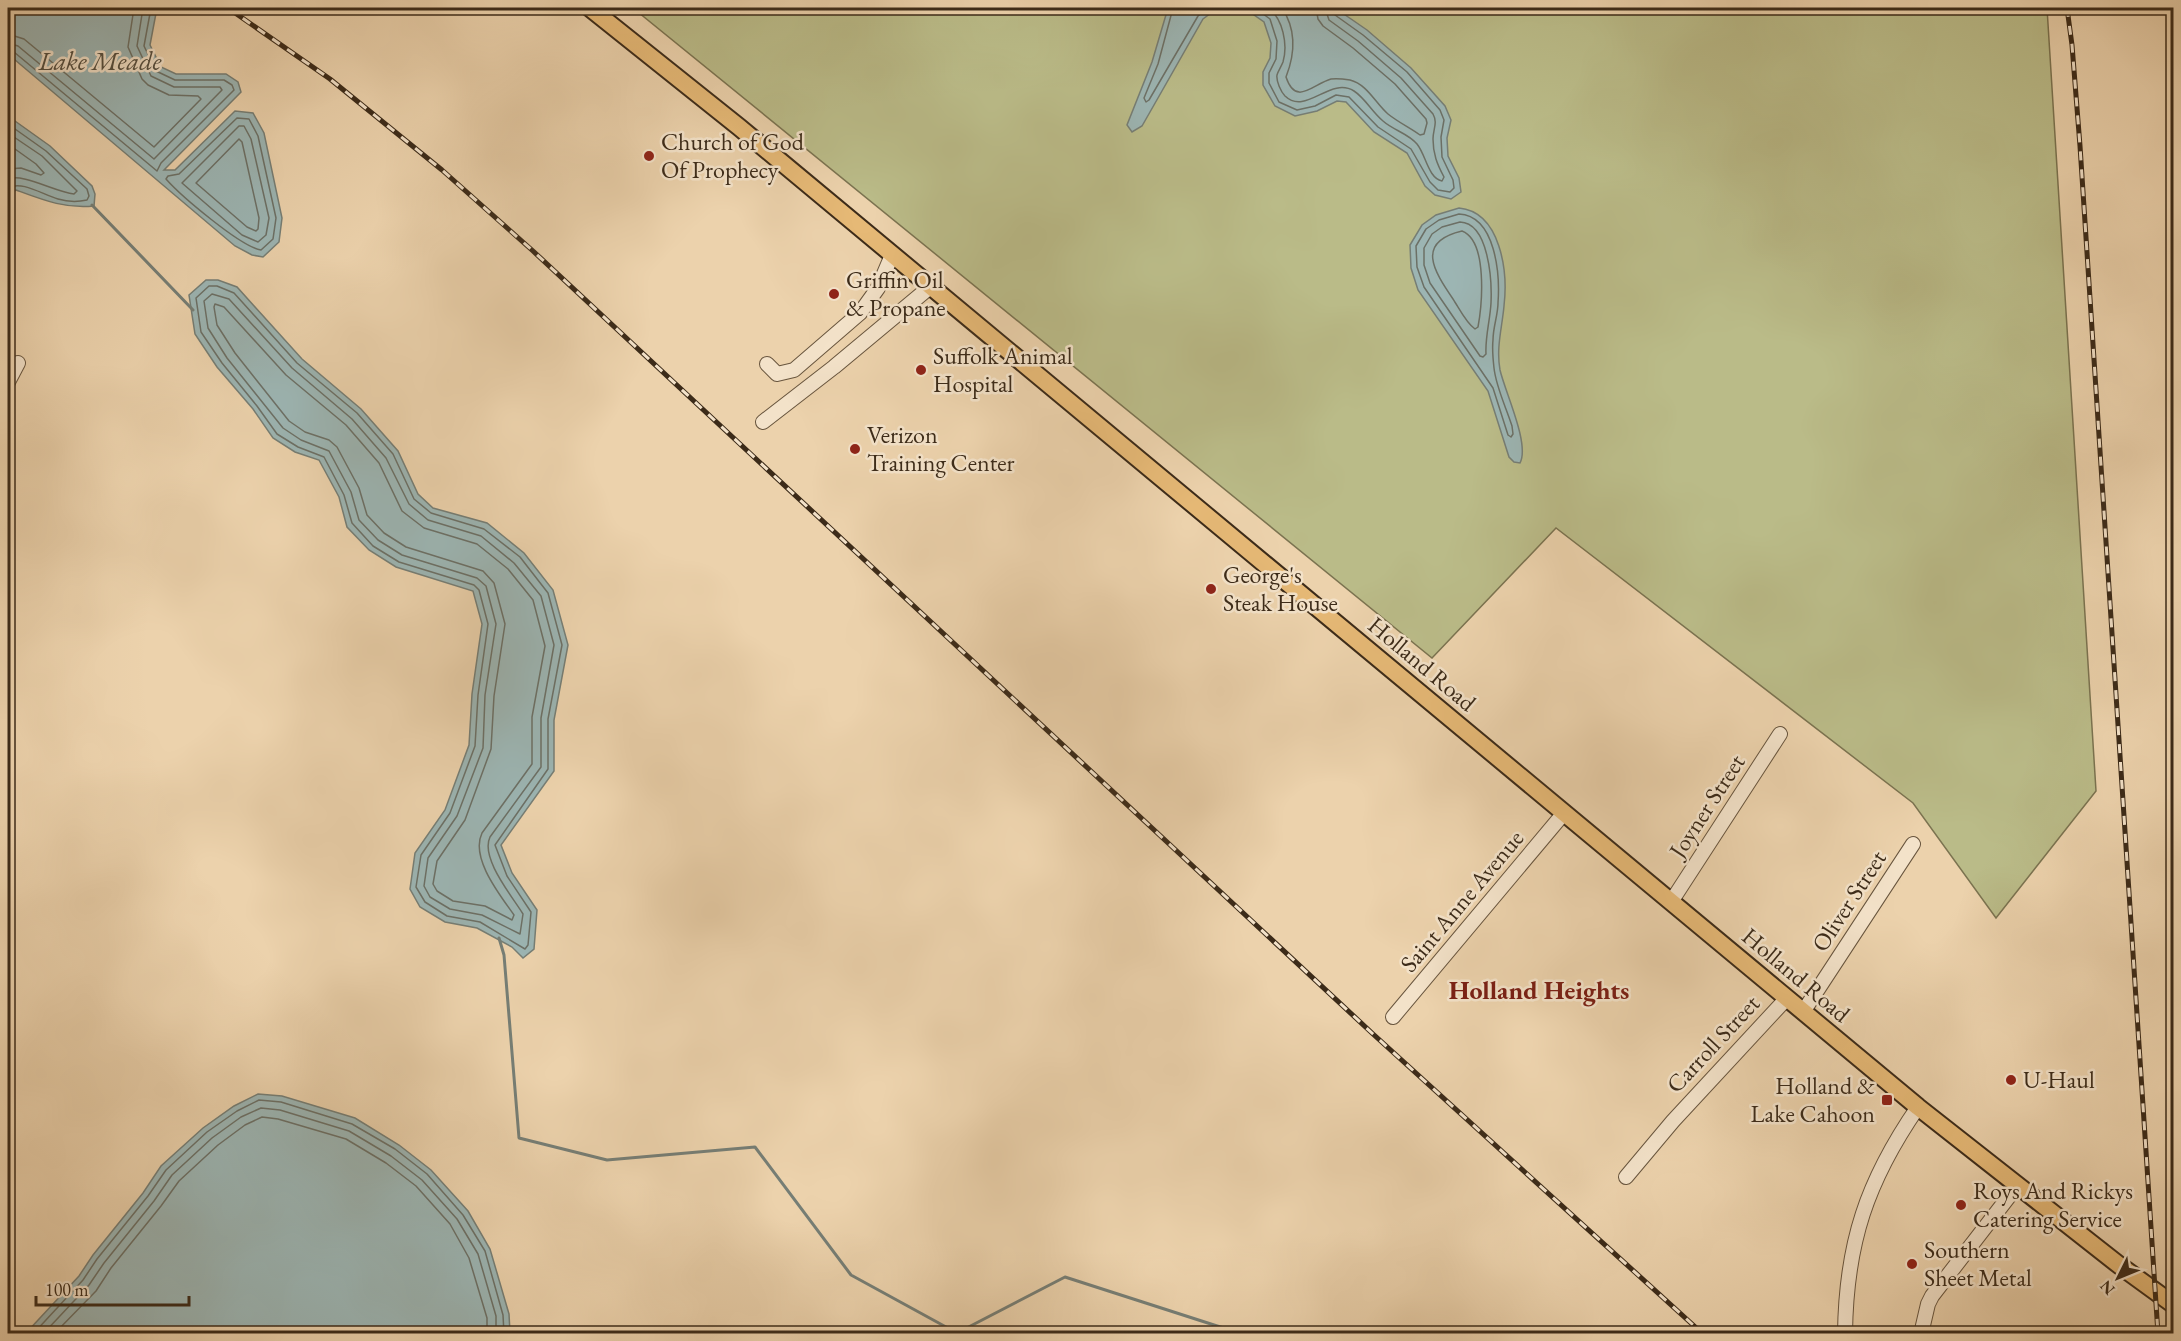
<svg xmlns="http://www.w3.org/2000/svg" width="2181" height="1341" viewBox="0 0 2181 1341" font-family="'EB Garamond',serif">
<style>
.green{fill:#babb88;stroke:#7b7350;stroke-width:1.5}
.water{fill:#9cb5b3;stroke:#767e75;stroke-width:1.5}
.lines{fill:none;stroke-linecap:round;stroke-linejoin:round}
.shore{stroke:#6c7066;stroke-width:1.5}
.stream{stroke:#767e75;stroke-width:3}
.minor-casing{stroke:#68553e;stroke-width:16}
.major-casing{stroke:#3c2b19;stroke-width:20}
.minor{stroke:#f3e2c9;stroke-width:14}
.major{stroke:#e6b976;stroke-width:16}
.rail-casing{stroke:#3c2b19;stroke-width:5}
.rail{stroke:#f3e2c9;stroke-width:3;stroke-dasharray:9;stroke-linecap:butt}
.poi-dot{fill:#8f2418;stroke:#f3e2c9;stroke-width:2}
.labels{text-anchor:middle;stroke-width:5;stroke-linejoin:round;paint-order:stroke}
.poi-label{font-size:24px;fill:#3c2b19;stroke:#f3e2c9;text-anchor:start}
.street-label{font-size:24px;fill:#3c2b19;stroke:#f3e2c9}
.water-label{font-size:26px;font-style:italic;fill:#544e40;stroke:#f3e2c9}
.neighbourhood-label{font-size:26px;font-weight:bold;fill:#7a1f14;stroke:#f3e2c9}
</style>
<rect width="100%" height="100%" fill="#ecd2ac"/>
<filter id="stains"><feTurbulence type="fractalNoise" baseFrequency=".00333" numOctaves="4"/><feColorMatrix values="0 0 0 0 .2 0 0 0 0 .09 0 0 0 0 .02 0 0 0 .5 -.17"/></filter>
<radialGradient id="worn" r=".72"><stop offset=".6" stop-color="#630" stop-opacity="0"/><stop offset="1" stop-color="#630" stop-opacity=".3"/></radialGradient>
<polygon class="green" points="633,8 2047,8 2096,791 1996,918 1913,803 1556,528 1432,658"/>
<g class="water">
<polygon points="8,8 157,8 150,45 161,67 176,74 226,74 238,82 241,92 164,170 175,170 235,111 253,113 264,133 282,218 279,242 263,257 252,255 235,246 8,54"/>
<polygon points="1168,8 1218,8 1203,19 1142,126 1132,132 1127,125 1152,62"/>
<polygon points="1244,8 1335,8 1367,30 1411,68 1445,106 1451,120 1447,138 1448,156 1459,178 1461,192 1451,199 1435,195 1425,186 1407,153 1374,132 1346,102 1337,101 1317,111 1295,116 1275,106 1263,85 1263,72 1270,58 1271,43 1264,22"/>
<path d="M8,116l42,30 42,40 3,8 -1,12c-29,3 -51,-6 -78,-16l-8,5z"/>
<path d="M1459,208c42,4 49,64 45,98 -2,22 -8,42 -4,64 5,22 30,74 20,93l-6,-1 -5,-5 -21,-66 -70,-101 -7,-22 -1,-23 12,-20 14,-10z"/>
<polygon points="206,280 218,280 237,287 302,359 361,409 398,451 418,494 433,508 487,523 524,553 553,590 568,645 554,720 554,771 501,845 512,873 537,910 534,949 523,958 512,947 477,928 445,922 420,907 410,889 415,853 445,810 469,745 472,694 482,624 473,591 396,567 369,550 347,527 339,497 319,460 295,452 273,438 253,409 217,367 195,334 189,295"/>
<polygon points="258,1094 282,1096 355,1118 399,1145 431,1170 468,1211 490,1249 509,1314 510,1333 26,1333 79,1276 93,1255 143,1193 161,1166 203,1128 234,1106"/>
</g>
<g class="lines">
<g class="shore">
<polyline points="1173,8 1158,64 1144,98 1146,102 1149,100 1198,16 1208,8"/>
<polyline points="1255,8 1270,19 1277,41 1276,59 1269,73 1269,83 1279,102 1297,110 1315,106 1336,95 1349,97 1378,127 1411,149 1430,182 1438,190 1450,192 1454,188 1453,180 1442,157 1441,137 1444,120 1440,110 1407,72 1363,35 1335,15 1332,8"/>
<path d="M1268,8c15,10 20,37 15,54 -2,5 -5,9 -6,13 -1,6 4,17 8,21 21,20 45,-20 69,-5 11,7 18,21 29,30 10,9 26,13 34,23 9,11 11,34 25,37l2,-4c-7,-13 -11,-23 -11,-38 0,-10 5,-16 0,-25l-32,-36 -43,-37 -29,-21 -4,-12"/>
<path d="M1282,8c14,21 13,46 4,69 10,30 27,7 45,2 6,-1 13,0 19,1 17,4 26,24 38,34 10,8 22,14 32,21l4,-1 3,-11 -1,-4 -31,-35 -42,-36 -30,-22 -5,-7 -2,-11"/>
<polyline points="8,34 24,39 154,147 201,99 198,96 169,95 148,85 142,79 128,47 134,8"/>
<polyline points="8,43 18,46 154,159 222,90 220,87 174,87 151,76 137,46 143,8"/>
<polyline points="8,50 14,52 157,171 161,163 234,90 232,85 224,80 175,80 156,71 144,46 151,8"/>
<path d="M237,118l12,1 9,17 18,82 -3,21 -12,11c-20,-3 -80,-54 -95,-71l2,-3 11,-2z"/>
<path d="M8,124l38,27 41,38 2,7 -2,4c-9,2 -19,2 -29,-1 -15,-4 -36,-19 -50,-11"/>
<polygon points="239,126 244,126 251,139 269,218 266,235 258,242 242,235 182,183"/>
<path d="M8,133l34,23 35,35 -3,3c-19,-2 -51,-21 -66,-15"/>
<polygon points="239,139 242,142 259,218 258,229 256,231 247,227 196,183"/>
<polyline points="8,144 36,164 44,173 41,175 21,168 8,169"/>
<path d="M1459,214c37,2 41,61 39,89 0,12 -5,24 -5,37 -1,9 0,19 1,28 2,19 12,39 18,58l1,8 -2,3 -3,-2 -15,-47 -69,-101 -7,-20 -1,-21 10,-17 13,-9z"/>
<path d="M1460,222c29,1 32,59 31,81 -1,18 -6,34 -5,51l-3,3 -3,-1 -50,-73 -6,-18v-17l8,-14 10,-7z"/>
<path d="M1462,231c26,10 20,74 16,96l-3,2c-9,-6 -16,-21 -22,-30 -19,-28 -38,-57 9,-68z"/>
<polygon points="209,286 217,286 234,293 297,363 357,413 393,454 414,499 431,513 484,529 520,557 548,593 562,645 548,719 548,769 495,845 507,876 531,912 528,945 525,949 480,922 447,916 425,902 416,887 421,855 450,813 475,746 478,695 488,624 479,590 474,585 399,562 373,546 352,523 344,495 324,457 298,447 277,434 257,406 222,363 201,332 196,298"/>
<path d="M212,294l17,5 63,69 60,51 34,39 23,46 19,16 53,16 33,27 27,33 13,49 -13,73v49l-51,70c-10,21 22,59 33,77l-3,20 -38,-19 -32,-6 -20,-12 -6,-11 4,-28 29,-42 26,-68 2,-53 11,-71 -10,-38 -9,-8 -75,-23 -24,-15 -19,-20 -8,-28 -22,-41 -28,-11 -18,-12 -56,-70 -19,-30 -4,-27z"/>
<path d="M215,304l9,3 62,68 60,50 33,38 23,48 22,17 53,16 31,25 25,31 12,46 -13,71v47l-50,69c-12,25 18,62 32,82l-2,5 -27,-14 -32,-5 -16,-10 -4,-7 4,-23 28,-41 26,-71 3,-53 11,-72 -11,-41 -11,-12 -77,-24 -22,-14 -17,-18 -8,-27 -22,-41 -8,-7 -24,-8 -16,-11 -54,-68 -18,-28 -3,-18z"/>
<polyline points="33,1334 83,1280 97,1259 148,1196 166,1170 207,1132 237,1111 259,1100 281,1102 352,1124 395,1149 427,1174 463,1215 485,1251 503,1315 504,1334"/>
<polyline points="43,1334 89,1285 104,1263 154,1201 172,1175 212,1138 241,1117 261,1108 280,1110 349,1131 391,1156 422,1180 457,1219 478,1254 496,1316 496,1334"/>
<polyline points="54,1334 96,1291 111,1268 161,1206 179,1181 218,1145 245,1125 262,1117 278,1119 346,1139 386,1163 416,1186 450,1224 469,1258 487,1318 487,1334"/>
</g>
<g class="stream">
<polyline points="92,205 193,310"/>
<polyline points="499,938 504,955 519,1138 607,1160 755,1147 851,1275 957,1333 1065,1277 1242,1334"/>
</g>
<defs>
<g id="minor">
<polyline points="767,364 777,374 794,370 860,313 878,288 892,255"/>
<polyline points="8,382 18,363"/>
<polyline points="763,422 834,367 930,287"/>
<polyline points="1671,902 1780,734"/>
<polyline points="1803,1012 1913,844"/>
<polyline points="1393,1017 1564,813"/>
<polyline points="1626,1177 1673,1121 1787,998"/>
<path d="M1845,1334c1,-91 22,-153 73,-227"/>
<polyline points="1921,1334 1928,1304 1932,1296 2017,1186"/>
</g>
<polyline id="major" points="590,8 739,127 1918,1107 2119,1265 2174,1305"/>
</defs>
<use href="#minor" class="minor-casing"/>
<use href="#major" class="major-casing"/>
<use href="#minor" class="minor"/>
<use href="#major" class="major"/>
<defs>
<g id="rail">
<polyline points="228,8 330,79 442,170 533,251 1373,1034 1703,1334"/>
<polyline points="2067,8 2072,45 2080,146 2158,1334"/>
</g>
</defs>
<use href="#rail" class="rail-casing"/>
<use href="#rail" class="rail"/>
</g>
<g class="poi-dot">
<circle cx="649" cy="156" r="6"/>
<circle cx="834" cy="294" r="6"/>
<circle cx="921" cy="370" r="6"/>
<circle cx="855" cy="449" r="6"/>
<circle cx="1211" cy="589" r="6"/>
<circle cx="2011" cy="1080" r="6"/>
<rect x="1881" y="1094" width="12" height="12" rx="3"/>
<circle cx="1961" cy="1205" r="6"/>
<circle cx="1912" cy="1264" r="6"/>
</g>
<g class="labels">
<g class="poi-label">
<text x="661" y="150">Church of God<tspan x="661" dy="28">Of Prophecy</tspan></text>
<text x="846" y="288">Griffin Oil<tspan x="846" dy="28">&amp; Propane</tspan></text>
<text x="933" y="364">Suffolk Animal<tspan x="933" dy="28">Hospital</tspan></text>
<text x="867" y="443">Verizon<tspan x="867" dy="28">Training Center</tspan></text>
<text x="1223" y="583">George's<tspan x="1223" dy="28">Steak House</tspan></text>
<text x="2023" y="1088">U-Haul</text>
<text x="1875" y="1094" text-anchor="end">Holland &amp;<tspan x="1875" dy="28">Lake Cahoon</tspan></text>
<text x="1973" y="1199">Roys And Rickys<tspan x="1973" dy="28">Catering Service</tspan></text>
<text x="1924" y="1258">Southern<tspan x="1924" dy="28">Sheet Metal</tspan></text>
</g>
<g class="street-label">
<text transform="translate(1422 664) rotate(40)" y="8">Holland Road</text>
<text transform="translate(1707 806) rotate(-57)" y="8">Joyner Street</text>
<text transform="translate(1462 901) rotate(-50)" y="8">Saint Anne Avenue</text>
<text transform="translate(1849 901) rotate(-57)" y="8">Oliver Street</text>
<text transform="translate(1796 975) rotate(40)" y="8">Holland Road</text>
<text transform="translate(1713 1044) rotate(-47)" y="8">Carroll Street</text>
</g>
<g class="water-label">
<text x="100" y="70">Lake Meade</text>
</g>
<g class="neighbourhood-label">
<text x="1539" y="999">Holland Heights</text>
</g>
</g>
<rect width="2181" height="1341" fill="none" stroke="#ecd2ac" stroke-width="30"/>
<rect x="9" y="9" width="2163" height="1323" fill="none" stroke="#3c2b19" stroke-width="3"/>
<rect x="15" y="15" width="2151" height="1311" fill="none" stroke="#3c2b19" stroke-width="1.5"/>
<g transform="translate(2118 1278) rotate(227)" stroke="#f3e2c9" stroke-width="4.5" paint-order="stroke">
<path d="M0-4.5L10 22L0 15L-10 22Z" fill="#3c2b19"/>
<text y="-9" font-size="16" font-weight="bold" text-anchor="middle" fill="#3c2b19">N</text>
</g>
<path d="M36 1296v9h153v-9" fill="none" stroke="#3c2b19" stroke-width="3"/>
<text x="45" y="1296" font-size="18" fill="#3c2b19" stroke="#f3e2c9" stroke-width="4.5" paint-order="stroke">100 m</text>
<rect width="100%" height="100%" filter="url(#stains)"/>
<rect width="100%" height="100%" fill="url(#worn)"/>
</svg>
